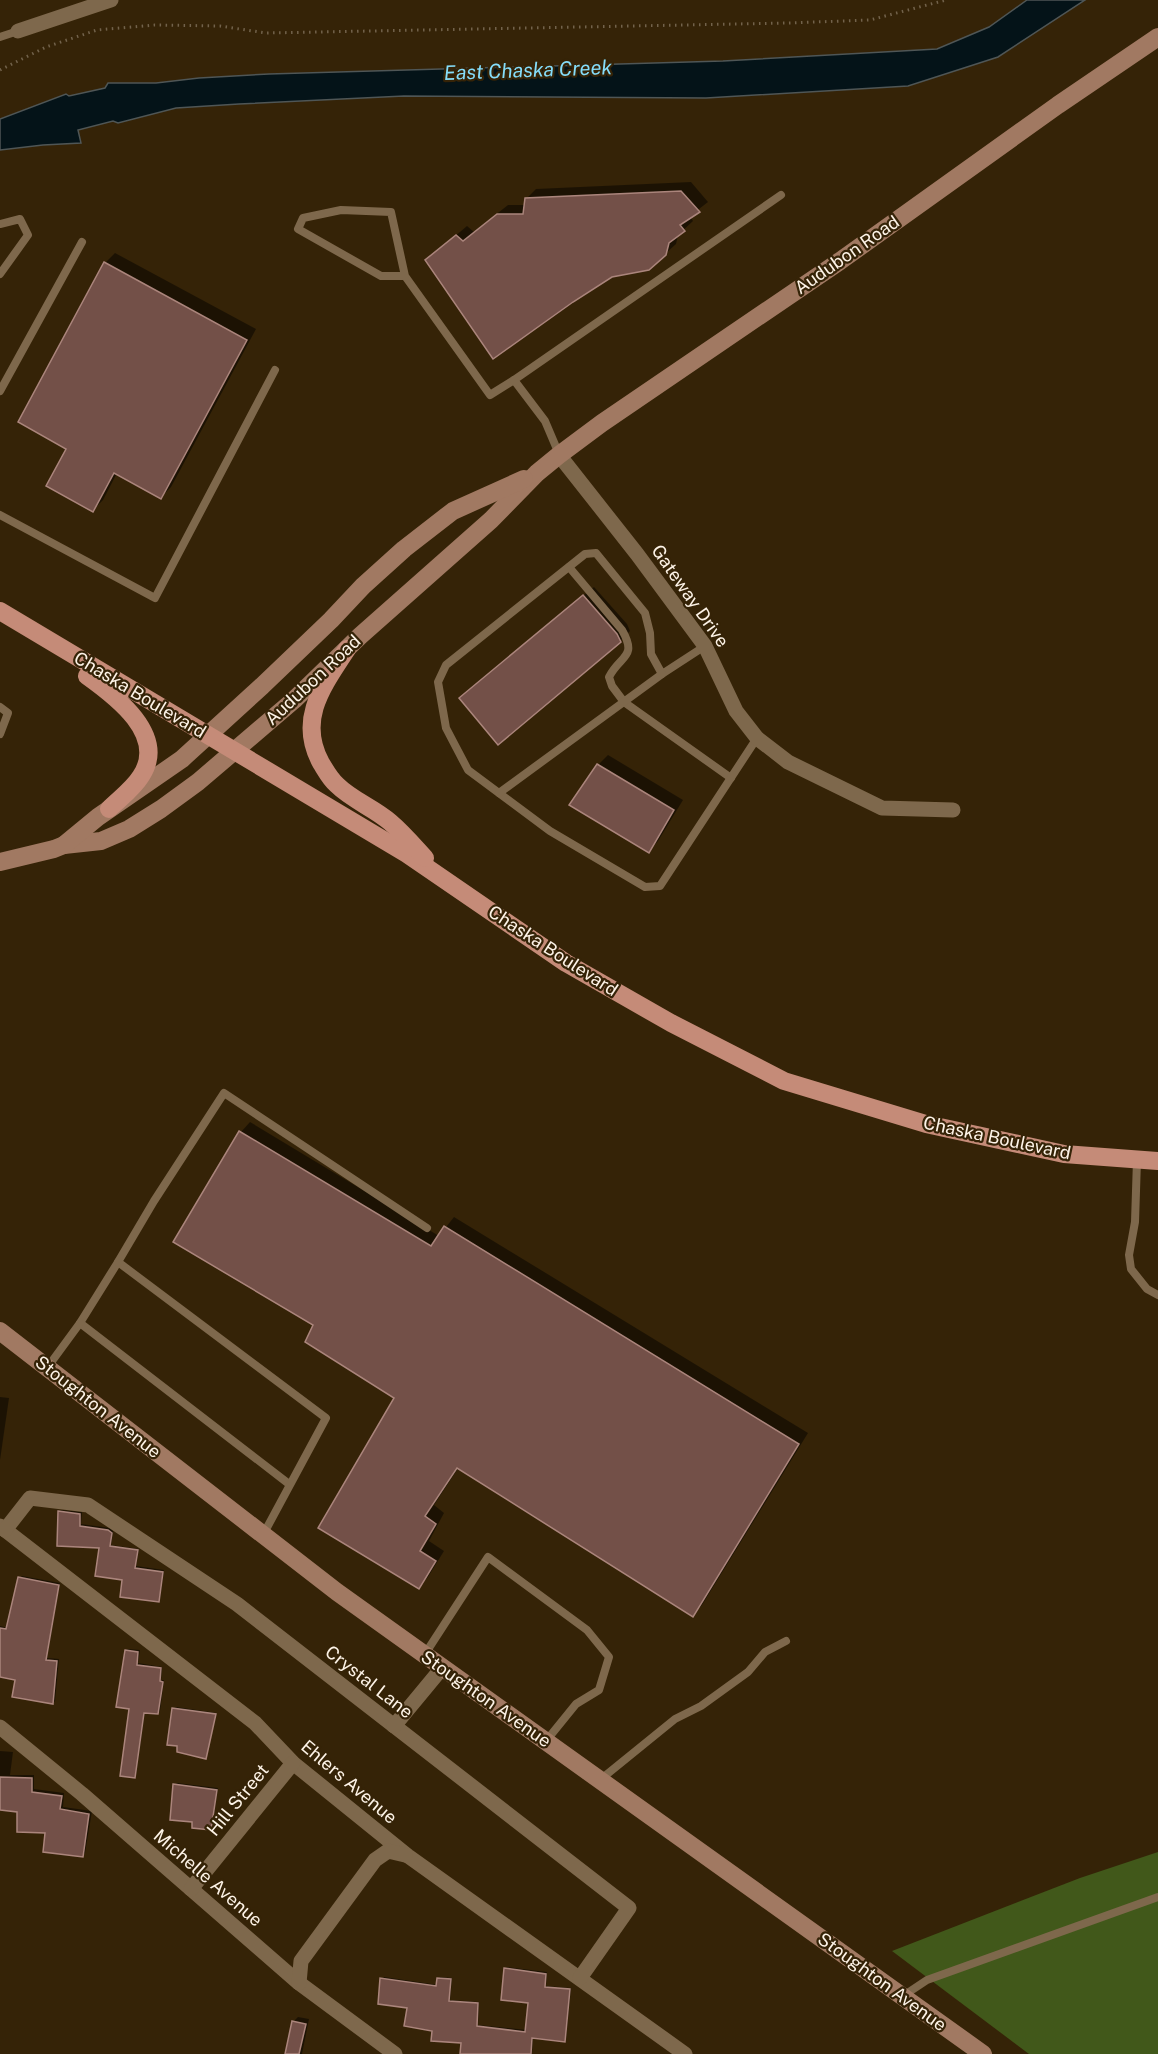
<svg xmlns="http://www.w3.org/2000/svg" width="1158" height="2054" viewBox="0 0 1158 2054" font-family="'Public Sans',sans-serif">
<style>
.green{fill:#41581a}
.water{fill:#041318;stroke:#4f5656;stroke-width:1.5}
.shadow{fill:#0007}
.building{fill:#735048;stroke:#ab857c;stroke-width:1.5}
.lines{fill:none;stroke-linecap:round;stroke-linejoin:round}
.path{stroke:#72624b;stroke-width:3;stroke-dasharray:1.5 4.5;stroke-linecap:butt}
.lane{stroke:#7e684c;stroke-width:8}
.street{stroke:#7e684c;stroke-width:15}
.secondary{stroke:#a17962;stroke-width:18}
.primary{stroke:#c58b78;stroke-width:18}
.labels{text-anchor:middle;stroke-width:4.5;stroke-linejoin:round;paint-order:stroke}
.street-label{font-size:18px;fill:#fdf3e7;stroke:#352307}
.water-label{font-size:20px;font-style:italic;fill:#85ddfa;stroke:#352307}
</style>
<rect width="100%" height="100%" fill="#352307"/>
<polygon class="green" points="1158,1852 1158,2054 1029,2054 892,1951 1080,1878"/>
<polygon class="water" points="1027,0 1085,0 998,57 908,86 706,98 404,96 239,104 176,108 118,123 113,121 78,130 81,143 43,145 0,150 0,119 66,94 69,96 105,88 108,83 156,83 199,78 269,74 723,61 937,49 989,27"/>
<g class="shadow">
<polygon points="691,182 708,202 690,216 693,221 678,235 676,244 665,254 427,260 467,226 474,232 508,205 525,205 526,199 536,189"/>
<polygon points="115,253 256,329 171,487 161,497 117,473 103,500 93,510 68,448 105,263"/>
<polygon points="594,587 627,624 630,631 620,641 471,688"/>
<polygon points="608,755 683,800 658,841 649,851 598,765"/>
<polygon points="250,1122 439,1236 454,1217 808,1433 702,1605 693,1615 459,1467 434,1505 444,1513 429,1541 444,1551 428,1577 418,1587 396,1397 315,1324 241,1132"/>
<polygon points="0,1397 9,1398 0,1460"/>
<polygon points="61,1510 82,1512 81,1524 110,1528 113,1531 111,1545 139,1549 136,1566 164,1570 160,1599 159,1601 124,1579 101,1546 59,1512"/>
<polygon points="22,1576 60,1583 47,1658 59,1659 55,1701 53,1703 17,1678 0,1675 0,1626 8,1628 20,1578"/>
<polygon points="128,1649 140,1650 138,1663 162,1667 161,1680 164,1680 160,1711 158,1713 145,1711 136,1775 134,1776 126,1651"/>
<polygon points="176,1707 217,1713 206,1757 174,1708"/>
<polygon points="0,1751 13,1752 10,1775 34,1775 34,1789 64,1793 63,1807 92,1811 85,1853 82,1856 19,1811 0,1809"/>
<polygon points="177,1783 218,1788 212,1827 210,1829 194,1821 175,1785"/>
<polygon points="507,1967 547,1972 546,1986 571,1988 566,2039 564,2041 533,2037 532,2054 462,2054 462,2042 434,2029 409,2007 382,1979 384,1977 438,1985 440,1977 452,1978 450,2000 479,2002 478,2025 527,2030 530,2002 505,1969"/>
<polygon points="298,2017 309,2019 302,2054 286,2054 293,2022"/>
</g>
<g class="building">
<polygon points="681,191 700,212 680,225 685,231 669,243 666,255 649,270 612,277 573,302 493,359 425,260 456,235 463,241 497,214 523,214 525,198"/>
<polygon points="104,262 247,340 161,499 114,473 93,512 46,486 66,449 18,422"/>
<polygon points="583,595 617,634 621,642 498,745 459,698"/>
<polygon points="597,764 674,810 649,853 569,805"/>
<polygon points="239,1131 431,1246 444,1226 799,1444 693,1617 457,1468 425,1516 436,1524 420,1551 436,1561 419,1589 318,1528 394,1398 305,1342 313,1325 173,1242"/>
<polygon points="58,1511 80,1514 80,1526 108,1530 112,1533 110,1546 138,1550 135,1568 163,1572 159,1602 120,1597 122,1580 95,1576 99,1548 57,1546"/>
<polygon points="18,1577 59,1585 46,1660 57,1661 53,1704 12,1697 15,1680 0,1677 0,1628 6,1629"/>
<polygon points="125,1650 138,1652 137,1665 161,1668 160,1681 163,1682 158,1714 144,1713 135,1778 120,1776 129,1709 116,1707"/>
<polygon points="172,1708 216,1714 206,1759 177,1752 177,1746 167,1745"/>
<polygon points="0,1777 32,1778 32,1792 62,1796 60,1809 89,1814 83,1857 43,1852 45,1833 17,1832 17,1812 0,1810"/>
<polygon points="173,1784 217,1790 211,1830 192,1828 192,1822 170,1820"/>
<polygon points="504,1968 546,1974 545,1987 570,1989 565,2042 532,2038 531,2054 460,2054 461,2043 431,2041 432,2031 404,2026 407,2008 378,2004 380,1978 436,1986 437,1978 451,1979 449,2001 478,2003 477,2026 525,2032 528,2003 501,2000"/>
<polygon points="292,2021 306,2024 299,2054 285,2054"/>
</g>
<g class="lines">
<polyline class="path" points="0,70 46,47 97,30 155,25 220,26 266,33 788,23 870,20 946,0"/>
<g class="lane">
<polyline points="0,37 18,31"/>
<polyline points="0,224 20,219 28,235 0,274"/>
<polyline points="405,276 391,212 341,210 303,218 298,229 381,276 405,276 490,395 514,380"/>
<polyline points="0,391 82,242"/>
<polyline points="559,454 545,421 514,380 781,195"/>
<polyline points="0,515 155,598 275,370"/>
<path d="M569,567l53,63c16,28 -2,25 -13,47l3,9 12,16 107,76"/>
<polyline points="705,646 662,674 651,654 650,633 645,613 596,553 585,554 446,665 438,682 446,728 468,770 550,831 645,887 660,886 757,738"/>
<polyline points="0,707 8,713 0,734"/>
<polyline points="499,793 662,674"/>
<polyline points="1137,1160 1135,1222 1129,1255 1131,1269 1147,1289 1158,1295"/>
<polyline points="118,1262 80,1323 289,1484"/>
<polyline points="47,1368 80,1323"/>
<polyline points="263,1535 326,1418 118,1262 154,1201 224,1093 427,1228"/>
<polyline points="425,1654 488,1557 587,1630 609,1657 599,1690 576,1704 546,1741"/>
<polyline points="601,1779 675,1719 701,1706 748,1672 765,1652 786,1641"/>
<polyline points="903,1996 927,1980 1158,1897"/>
</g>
<g class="street">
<polyline points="18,31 111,0"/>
<polyline points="559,455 637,554 705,646 736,711 757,738 788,762 882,808 953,810"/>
<polyline points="0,1526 255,1723 293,1763 408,1856 685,2054"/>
<polyline points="5,1530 30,1498 88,1505 237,1604 629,1908 580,1978"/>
<polyline points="394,1726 442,1668"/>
<polyline points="0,1727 82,1794 299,1983 395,2054"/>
<polyline points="191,1889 293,1763"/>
<polyline points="299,1983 301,1961 375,1860 388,1851 405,1855"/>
</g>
<g class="secondary">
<polyline points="64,845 101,841 129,829 161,809 198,782 294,700 360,636 491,520 537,473 559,455 602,423 840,261 1058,105 1158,37"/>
<polyline points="0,862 54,849 64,845 98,817 182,759 262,686 331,620 363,586 404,549 453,511 524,479"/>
<polyline points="0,1331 337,1592 983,2054"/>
</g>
<g class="primary">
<polyline points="0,611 407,854 566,963 671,1023 784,1081 926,1124 1064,1154 1158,1161"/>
<path d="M347,649c-24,37 -50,70 -26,114 5,8 9,16 16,22 15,15 37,23 53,37 13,11 24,24 35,36"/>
<path d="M87,676c28,20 81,59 54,100 -8,13 -22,23 -32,33"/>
</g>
</g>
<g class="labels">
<g class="street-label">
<text transform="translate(847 255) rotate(-35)" y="6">Audubon Road</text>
<text transform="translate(690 596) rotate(55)" y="6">Gateway Drive</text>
<text transform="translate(313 680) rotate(-43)" y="6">Audubon Road</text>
<text transform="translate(140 695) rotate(31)" y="6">Chaska Boulevard</text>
<text transform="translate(553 951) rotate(33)" y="6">Chaska Boulevard</text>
<text transform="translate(997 1138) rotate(12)" y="6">Chaska Boulevard</text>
<text transform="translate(98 1407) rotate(38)" y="6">Stoughton Avenue</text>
<text transform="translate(369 1682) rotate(38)" y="6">Crystal Lane</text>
<text transform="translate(486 1699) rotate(35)" y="6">Stoughton Avenue</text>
<text transform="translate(349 1782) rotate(40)" y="6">Ehlers Avenue</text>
<text transform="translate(238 1800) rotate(-51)" y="6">Hill Street</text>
<text transform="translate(208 1878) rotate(41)" y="6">Michelle Avenue</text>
<text transform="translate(882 1982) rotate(36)" y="6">Stoughton Avenue</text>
</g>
<g class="water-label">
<text transform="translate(528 70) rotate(-2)" y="7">East Chaska Creek</text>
</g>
</g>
</svg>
